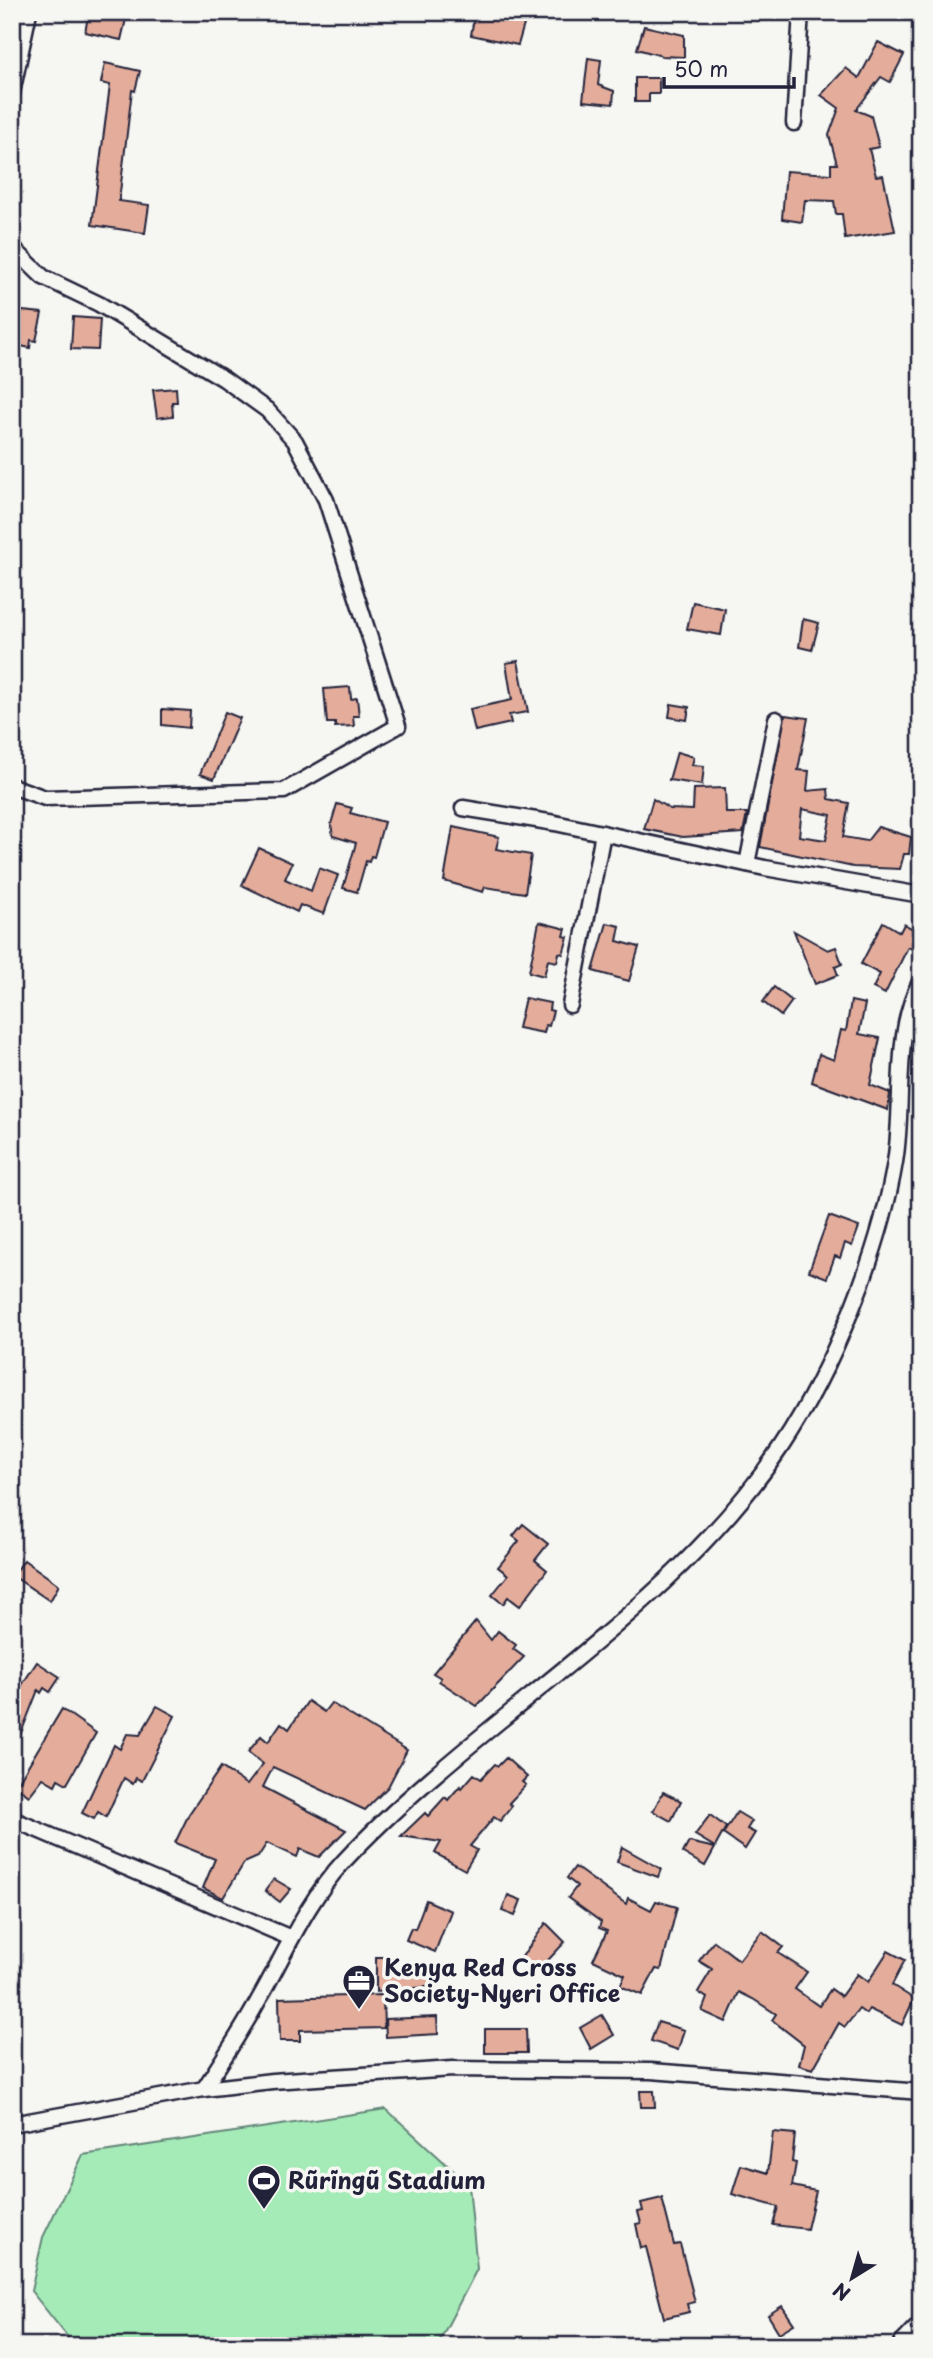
<svg xmlns="http://www.w3.org/2000/svg" width="933" height="2358" viewBox="0 0 933 2358" font-family="'Playpen Sans',sans-serif">
<style>
.green{fill:#a5ebb7;stroke:#648679;stroke-width:2}
.building{fill:#e4ad9b;stroke:#22223b;stroke-width:2;fill-rule:evenodd}
.lines{fill:none;stroke-linecap:round;stroke-linejoin:round}
.street-casing{stroke:#22223b;stroke-width:19}
.secondary-casing{stroke:#22223b;stroke-width:26}
.street{stroke:#f6f6f2;stroke-width:14}
.secondary{stroke:#f6f6f2;stroke-width:21}
.labels{text-anchor:middle;stroke-width:7;stroke-linejoin:round;paint-order:stroke}
.poi-label{font-size:23px;font-weight:bold;fill:#22223b;stroke:#f6f6f2;text-anchor:start}
</style>
<rect width="100%" height="100%" fill="#f6f6f2"/>
<filter id="ink" filterUnits="userSpaceOnUse"><feTurbulence type="fractalNoise" baseFrequency=".0143" numOctaves="2"/><feDisplacementMap in="SourceGraphic" scale="14" xChannelSelector="R" yChannelSelector="G"/><feConvolveMatrix kernelMatrix="1 2 1 2 8 2 1 2 1" color-interpolation-filters="sRGB"/></filter>
<g filter="url(#ink)">
<polygon class="green" points="386,2109 469,2185 477,2269 438,2344 75,2346 31,2291 43,2237 83,2155"/>
<g class="building">
<polygon points="89,12 126,19 121,40 85,32"/>
<polygon points="475,12 505,12 525,21 518,45 471,35"/>
<polygon points="644,26 684,35 684,57 662,56 637,49"/>
<polygon points="878,42 904,55 890,82 881,77 856,110 871,116 879,147 869,149 876,176 883,175 895,231 845,239 842,214 836,214 834,201 805,200 802,222 782,219 786,171 831,174 831,164 837,164 829,135 839,108 821,95 846,68 859,78"/>
<polygon points="588,58 601,60 598,85 614,91 613,104 583,101"/>
<polygon points="105,63 140,71 135,91 132,90 119,201 149,205 145,233 92,225 110,85 101,83"/>
<polygon points="635,78 659,78 659,94 649,94 649,102 635,102"/>
<polygon points="12,310 42,313 36,341 31,340 30,348 12,344"/>
<polygon points="73,317 100,319 98,350 71,349"/>
<polygon points="176,388 177,402 172,402 173,416 157,418 153,390"/>
<polygon points="693,602 725,609 721,635 687,629"/>
<polygon points="803,619 819,623 812,650 799,647"/>
<polygon points="518,661 528,712 509,715 511,723 475,731 470,709 512,700 506,663"/>
<polygon points="350,687 351,699 357,698 359,716 353,716 354,726 335,727 335,723 327,723 324,689"/>
<polygon points="671,704 689,707 687,720 669,717"/>
<polygon points="162,709 190,711 189,728 162,725"/>
<polygon points="225,712 240,718 214,779 200,774"/>
<path d="M785,715l23,3 -10,52 11,1 -2,20 21,-2 1,10 20,4 -6,34 24,4 11,-14 33,10 -2,17h-5l-4,15 -47,-2 -93,-20zM802,809l29,6 -5,25 -27,-4z"/>
<polygon points="677,752 694,757 692,765 704,766 702,785 669,780"/>
<polygon points="725,788 726,813 747,813 743,833 683,837 644,829 653,799 670,809 693,810 694,789"/>
<polygon points="337,804 352,808 350,813 384,822 374,857 371,856 369,862 366,861 357,892 343,888 356,843 333,836 331,824"/>
<polygon points="453,827 499,837 496,849 531,855 525,893 485,887 483,892 444,881"/>
<polygon points="259,848 292,863 285,879 311,891 319,868 338,875 324,914 300,905 297,912 242,885"/>
<polygon points="539,922 566,929 564,936 568,937 563,954 559,953 557,962 548,960 544,976 529,972"/>
<polygon points="883,922 900,932 904,924 921,933 915,950 908,947 885,994 873,988 880,974 861,964"/>
<polygon points="607,923 620,926 617,941 639,947 629,981 593,971"/>
<polygon points="794,931 828,950 836,947 842,964 835,967 838,975 815,984"/>
<polygon points="774,987 792,1001 781,1016 763,1002"/>
<polygon points="525,998 550,1003 549,1010 553,1011 549,1026 546,1025 544,1033 518,1028"/>
<polygon points="851,1001 865,1004 859,1034 880,1038 870,1085 890,1093 888,1110 812,1082 819,1054 834,1060 841,1030 846,1031"/>
<polygon points="829,1216 859,1227 852,1246 845,1243 840,1258 835,1256 827,1278 809,1271"/>
<polygon points="523,1524 548,1544 535,1560 547,1570 520,1606 508,1597 503,1604 492,1595 508,1575 498,1567 519,1541 513,1536"/>
<polygon points="24,1560 59,1585 50,1601 13,1576"/>
<polygon points="476,1621 491,1640 498,1631 516,1645 513,1649 524,1657 477,1706 439,1681 441,1678 433,1673"/>
<polygon points="37,1662 60,1677 50,1692 44,1688 41,1693 38,1690 12,1756 12,1700"/>
<polygon points="308,1701 324,1712 331,1703 407,1750 388,1787 365,1810 273,1767 263,1787 346,1830 319,1857 300,1849 297,1857 267,1843 258,1857 244,1863 223,1898 203,1888 215,1859 175,1843 189,1814 221,1767 247,1785 263,1764 248,1752 261,1736 268,1742 281,1723 289,1729"/>
<polygon points="157,1706 175,1716 142,1781 136,1778 133,1784 124,1778 106,1817 98,1812 94,1819 82,1813 114,1745 120,1749 127,1734 140,1735"/>
<polygon points="62,1709 96,1733 67,1784 58,1779 55,1785 43,1778 29,1796 16,1786"/>
<polygon points="506,1758 527,1777 522,1782 526,1785 509,1803 512,1806 500,1821 494,1817 470,1846 477,1850 465,1870 435,1853 441,1842 401,1836 425,1813 428,1816 445,1797 448,1800 460,1786 462,1788 474,1774 481,1779 495,1764 498,1766"/>
<polygon points="663,1792 681,1801 671,1821 653,1811"/>
<polygon points="737,1812 752,1821 747,1829 755,1833 745,1849 723,1834"/>
<polygon points="710,1815 726,1827 715,1847 695,1835"/>
<polygon points="689,1842 715,1848 705,1866 683,1853"/>
<polygon points="622,1847 661,1869 658,1877 617,1862"/>
<polygon points="575,1867 626,1904 628,1898 651,1910 656,1901 677,1907 661,1970 656,1969 642,1995 620,1986 625,1975 593,1960 607,1931 599,1928 601,1922 568,1898 577,1886 567,1878"/>
<polygon points="274,1879 291,1889 280,1902 265,1891"/>
<polygon points="508,1895 521,1900 515,1916 502,1911"/>
<polygon points="426,1900 451,1911 435,1952 406,1940 411,1928 415,1929"/>
<polygon points="546,1923 565,1942 537,1972 519,1961"/>
<polygon points="762,1931 783,1947 778,1953 807,1972 795,1989 819,2006 831,1989 841,1996 857,1974 868,1982 888,1951 905,1960 892,1985 914,1999 902,2025 869,2009 866,2014 859,2009 845,2027 839,2023 813,2069 799,2065 804,2045 772,2020 776,2014 753,1999 739,1992 726,2022 702,2011 707,1998 698,1992 712,1969 699,1961 714,1941 739,1960"/>
<polygon points="376,1957 393,1957 393,1972 433,1969 435,1986 376,1992"/>
<polygon points="383,1995 384,2028 300,2030 300,2041 280,2041 279,1998"/>
<polygon points="602,2015 614,2035 591,2049 580,2028"/>
<polygon points="437,2017 438,2034 386,2037 385,2019"/>
<polygon points="658,2022 684,2030 678,2050 651,2041"/>
<polygon points="485,2029 526,2029 527,2053 485,2053"/>
<polygon points="640,2091 654,2091 655,2107 641,2107"/>
<polygon points="773,2132 795,2134 792,2162 796,2163 792,2186 816,2191 807,2229 773,2225 778,2207 732,2194 741,2165 768,2173"/>
<polygon points="662,2198 674,2245 680,2244 695,2302 687,2304 689,2312 664,2318 646,2247 641,2248 636,2224 641,2223 638,2212 643,2211 641,2203"/>
<polygon points="782,2306 794,2324 779,2333 768,2315"/>
</g>
<g class="lines">
<defs>
<g id="street">
<polyline points="12,93 29,12"/>
<polyline points="794,123 801,12"/>
<polyline points="12,247 43,277 99,304 224,379 267,410 295,441 326,500 398,726 284,791 45,798 12,786"/>
<polyline points="463,808 555,823 765,868 921,895"/>
<polyline points="747,864 776,719"/>
<polyline points="570,1005 603,833"/>
<polyline points="12,1819 291,1938"/>
<path d="M204,2089c18,-29 38,-58 54,-88 27,-47 48,-99 86,-140 135,-144 327,-248 437,-414 51,-77 99,-194 114,-285 10,-59 -3,-128 26,-182"/>
<polyline points="12,2124 204,2089 272,2081 453,2069 651,2071 921,2092"/>
</g>
<polyline id="secondary" points="904,2346 921,2328"/>
</defs>
<use href="#street" class="street-casing"/>
<use href="#secondary" class="secondary-casing"/>
<use href="#street" class="street"/>
<use href="#secondary" class="secondary"/>
</g>
</g>
<defs>
<symbol id="office-pin" viewBox="-11 -11 22 30"><path d="M0 17L-7.5 6A9.5 9.5 0 1 1 7.5 6Z" fill="#22223b" stroke="#f6f6f2"/><path d="M-6-3h4V-5.5h4V-3h4V5H-6ZM-1-4.5V-3h2v-1.5ZM-6 0V1H6V0Z" fill="#fff"/></symbol>
<symbol id="stadium-pin" viewBox="-11 -11 22 30"><path d="M0 17L-7.5 6A9.5 9.5 0 1 1 7.5 6Z" fill="#22223b" stroke="#f6f6f2"/><path d="M0-5a6.5 5 0 1 0 0 10a6.5 5 0 1 0 0-10ZM-3.5-1.8h7v3.6h-7Z" fill="#fff"/></symbol>
</defs>
<g fill-rule="evenodd">
<use href="#office-pin" x="340" y="1962" width="38" height="52"/>
<use href="#stadium-pin" x="245" y="2162" width="38" height="52"/>
</g>
<g class="labels">
<g class="poi-label">
<text x="384" y="1976">Kenya Red Cross<tspan x="384" dy="26">Society-Nyeri Office</tspan></text>
<text x="288" y="2189">Rũrĩngũ Stadium</text>
</g>
</g>
<rect width="933" height="2358" fill="none" stroke="#f6f6f2" stroke-width="42"/>
<rect x="21" y="21" width="891" height="2316" fill="none" stroke="#22223b" stroke-width="2.5" filter="url(#ink)"/>
<g transform="translate(852 2278) rotate(217)" stroke="#f6f6f2" stroke-width="5" paint-order="stroke">
<path d="M0-5L12 26L0 18L-12 26Z" fill="#22223b"/>
<text y="-10" font-size="19" font-weight="bold" text-anchor="middle" fill="#22223b">N</text>
</g>
<path d="M664 77v10h130v-10" fill="none" stroke="#22223b" stroke-width="3.5"/>
<text x="674" y="77" font-size="21" fill="#22223b" stroke="#f6f6f2" stroke-width="5" paint-order="stroke">50 m</text>
</svg>
